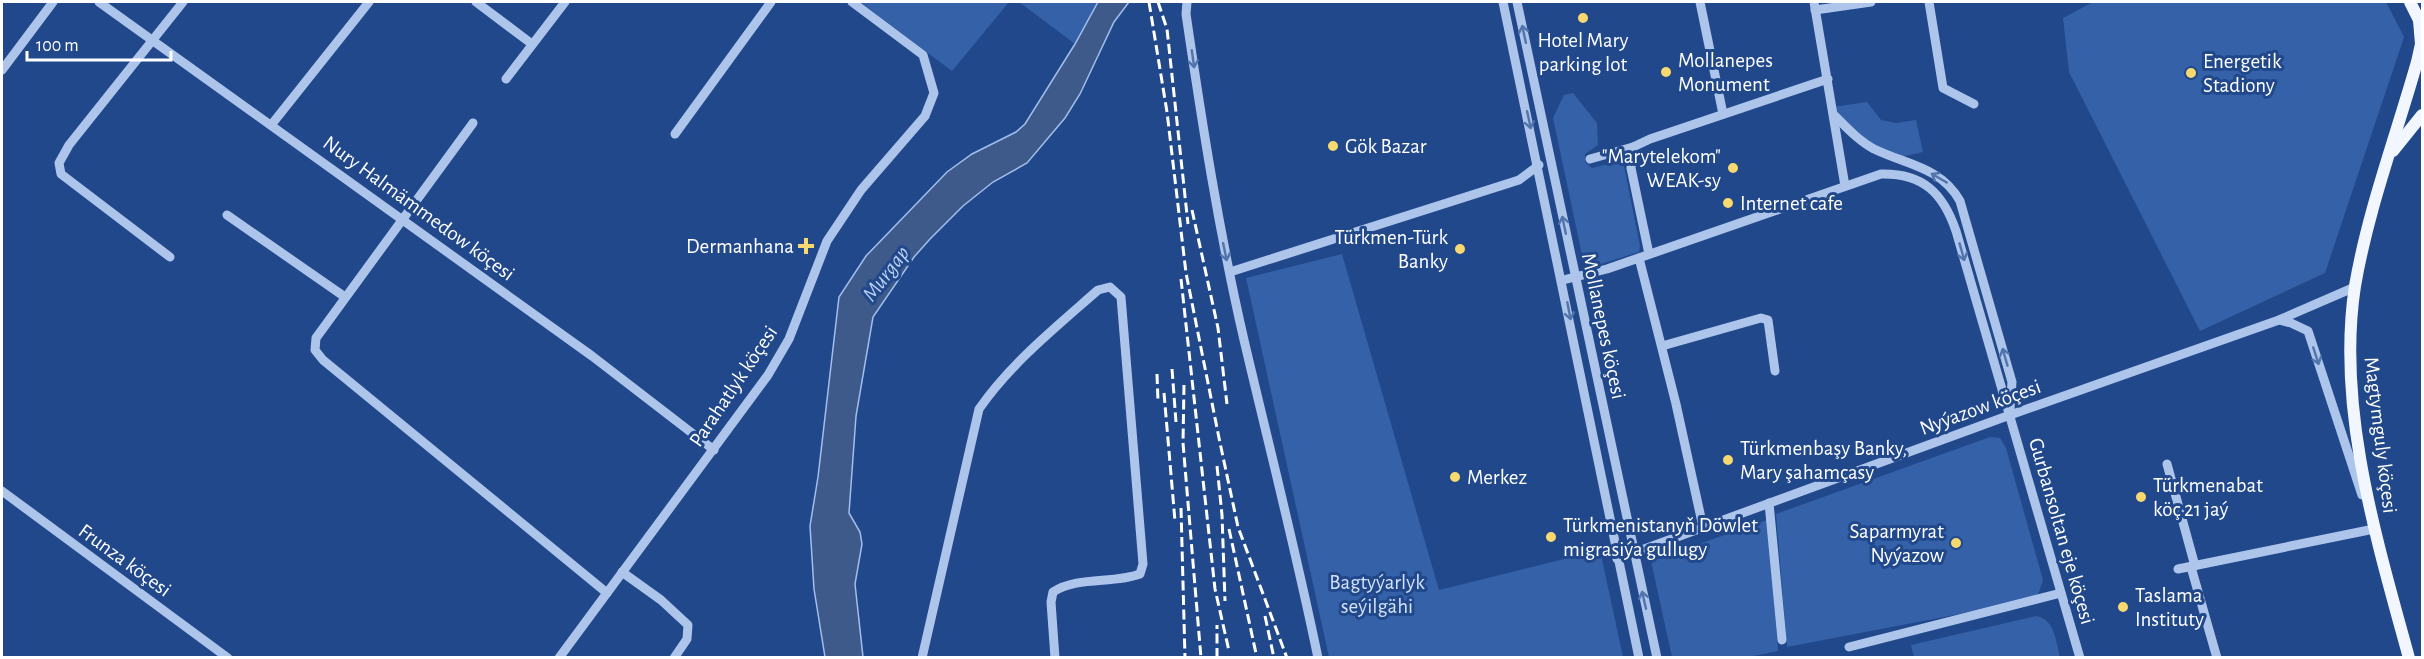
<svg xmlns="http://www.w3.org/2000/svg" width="2424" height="659" viewBox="0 0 2424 659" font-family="'Alegreya Sans',sans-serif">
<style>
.green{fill:#3461a8}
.water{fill:#3e5a8b;stroke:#a1bfec;stroke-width:1.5}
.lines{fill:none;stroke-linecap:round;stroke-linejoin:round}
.minor{stroke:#adc5eb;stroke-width:9}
.major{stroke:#f2f6fe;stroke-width:12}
.rail{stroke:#fff;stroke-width:3;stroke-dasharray:10 4.5;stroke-linecap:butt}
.oneway{stroke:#5274ad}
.poi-dot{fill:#f8d96f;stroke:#21488b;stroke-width:2}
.labels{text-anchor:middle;stroke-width:6;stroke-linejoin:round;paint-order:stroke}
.poi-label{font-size:21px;fill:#fff;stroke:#21488b;text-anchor:start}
.street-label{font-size:21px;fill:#fff;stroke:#21488b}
.park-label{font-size:21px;fill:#d2e1f8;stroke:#21488b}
.water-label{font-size:22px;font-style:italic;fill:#b9d0f2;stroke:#21488b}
</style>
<rect width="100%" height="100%" fill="#21488b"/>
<g class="green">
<polygon points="860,2 1009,2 952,71"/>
<polygon points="1019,2 1098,2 1075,44"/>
<polygon points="2093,2 2386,2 2404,37 2325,273 2200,331 2069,72 2063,18"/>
<polygon points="1573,93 1597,123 1598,145 1585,154 1585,162 1592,168 1619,161 1624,166 1640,246 1639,252 1585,269 1553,118 1564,95"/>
<polygon points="1867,102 1881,120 1896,123 1916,120 1923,152 1896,158 1873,148 1835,116 1833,107"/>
<polygon points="1342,254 1439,590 1600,550 1623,657 1329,657 1246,278"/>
<polygon points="1990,437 2000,438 2006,448 2043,580 2039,592 2033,600 1787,647 1776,514"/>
<polygon points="1767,520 1778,651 1749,657 1672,657 1651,561"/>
<path d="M2036,616c19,3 20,26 24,41h-146l-3,-12z"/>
</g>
<polygon class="water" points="1098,2 1129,2 1114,22 1080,94 1065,118 1027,163 993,182 963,206 930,239 914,257 873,317 856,416 849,513 860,532 862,544 855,584 863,657 825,657 814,589 810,526 818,477 839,297 866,256 947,172 972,154 1016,132 1025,124 1075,44"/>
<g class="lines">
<g class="minor">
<polyline points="99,2 592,356 714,450"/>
<polyline points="476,2 532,44"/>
<path d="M1187,2l-1,12c16,109 33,218 58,326 25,106 52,211 74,318"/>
<polyline points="1503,2 1639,658"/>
<polyline points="1517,2 1657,658"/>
<polyline points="1700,2 1723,114"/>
<polyline points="1814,2 1845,186"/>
<polyline points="1929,2 1943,88 1974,104"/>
<polyline points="1815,10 1871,2"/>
<polyline points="2,70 53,2"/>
<polyline points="506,79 565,2"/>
<path d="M1835,116c12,12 24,25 39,33 33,16 67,18 86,52l52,181 -2,27"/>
<polyline points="473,123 316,338 315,350 323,360 607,593"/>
<polyline points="272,124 369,2"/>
<polyline points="675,134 771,2"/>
<polyline points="1590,159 1633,147"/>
<polyline points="227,215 345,297"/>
<polyline points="1649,254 1631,168 1633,147 1650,139 1828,79"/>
<polyline points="170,257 61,174 59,163 69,145 183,2"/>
<polyline points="1639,258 1676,404 1703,527"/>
<polyline points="1230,272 1519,180 1539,165"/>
<path d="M1563,280l44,-11 274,-95c42,-1 62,19 75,57l124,427"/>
<polyline points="2279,320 2291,323 2308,331 2362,495"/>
<polyline points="1662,346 1761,318 1768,320 1775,371"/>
<polyline points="2167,464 2195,566"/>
<polyline points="2,491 228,658"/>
<polyline points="1769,503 1782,640"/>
<polyline points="1617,559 2010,415 2279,320 2355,287"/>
<polyline points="2191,567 2217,658"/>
<polyline points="2178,569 2374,529 2372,522"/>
<polyline points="622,572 661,600 688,625 687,639 674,658"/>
<polyline points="1849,647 2061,593"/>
<polyline points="559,658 768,375 789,339 827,241 861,190 925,116 934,93 923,55 852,2"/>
<path d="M922,658l57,-249c32,-46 77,-82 119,-119l12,-3 11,10 22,267 -3,10c-27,10 -62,2 -87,18l-2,10 4,56"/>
</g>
<g class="major">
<polyline points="2410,2 2422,26"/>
<polyline points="2393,151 2422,115"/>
<path d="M2409,658c-32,-117 -73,-250 -54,-372 13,-76 41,-150 62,-224l4,-18 -2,-24"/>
</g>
<g class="rail">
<polyline points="1149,2 1167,112 1186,273 1219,438 1238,527 1287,658"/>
<polyline points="1158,2 1167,29 1188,224"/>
<polyline points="1192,210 1218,328 1227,404"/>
<polyline points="1181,279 1215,589 1229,651"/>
<polyline points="1172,369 1176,422"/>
<polyline points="1157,374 1158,401"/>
<polyline points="1184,385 1183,443 1201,658"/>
<polyline points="1164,393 1175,521"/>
<polyline points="1217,466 1222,515 1225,601"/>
<polyline points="1181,508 1185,658"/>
<polyline points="1229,529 1257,658"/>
<polyline points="1265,616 1274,658"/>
<polyline points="1217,658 1217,625"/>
</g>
</g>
<defs><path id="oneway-shaft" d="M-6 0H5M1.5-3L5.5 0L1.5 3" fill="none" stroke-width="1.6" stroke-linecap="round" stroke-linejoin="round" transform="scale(1.5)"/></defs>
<g class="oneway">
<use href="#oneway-shaft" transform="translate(1524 34) rotate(-102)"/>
<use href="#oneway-shaft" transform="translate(1193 59) rotate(82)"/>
<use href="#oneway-shaft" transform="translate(1529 120) rotate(78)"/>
<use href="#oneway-shaft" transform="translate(1939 178) rotate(-150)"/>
<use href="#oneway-shaft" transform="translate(1564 225) rotate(-102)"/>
<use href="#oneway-shaft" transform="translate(1225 252) rotate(78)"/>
<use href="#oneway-shaft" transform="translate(1962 252) rotate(74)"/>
<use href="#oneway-shaft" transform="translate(1569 311) rotate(79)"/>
<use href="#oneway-shaft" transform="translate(2316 356) rotate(72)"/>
<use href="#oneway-shaft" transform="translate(2005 357) rotate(-106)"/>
<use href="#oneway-shaft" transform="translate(1644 600) rotate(-103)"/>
</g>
<g class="poi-dot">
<circle cx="1583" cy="18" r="6"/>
<circle cx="1666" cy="72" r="6"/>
<circle cx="2191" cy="73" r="6"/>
<circle cx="1333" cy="146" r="6"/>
<circle cx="1733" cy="168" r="6"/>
<circle cx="1728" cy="203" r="6"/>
<path d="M803 237h6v6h6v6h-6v6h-6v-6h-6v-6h6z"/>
<circle cx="1460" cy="249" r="6"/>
<circle cx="1728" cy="460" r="6"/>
<circle cx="1455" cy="477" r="6"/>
<circle cx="2141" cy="497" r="6"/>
<circle cx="1551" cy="537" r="6"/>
<circle cx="1956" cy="543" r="6"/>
<circle cx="2123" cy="607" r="6"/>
</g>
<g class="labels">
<g class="poi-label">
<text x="1583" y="47" text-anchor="middle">Hotel Mary<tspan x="1583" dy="24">parking lot</tspan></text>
<text x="1678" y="67">Mollanepes<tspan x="1678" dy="24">Monument</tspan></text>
<text x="2203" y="68">Energetik<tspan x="2203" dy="24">Stadiony</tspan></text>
<text x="1345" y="153">Gök Bazar</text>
<text x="1721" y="163" text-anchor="end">"Marytelekom"<tspan x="1721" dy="24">WEAK-sy</tspan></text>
<text x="1740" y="210">Internet cafe</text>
<text x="1448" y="244" text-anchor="end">Türkmen-Türk<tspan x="1448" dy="24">Banky</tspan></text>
<text x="794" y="253" text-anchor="end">Dermanhana</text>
<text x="1740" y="455">Türkmenbaşy Banky,<tspan x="1740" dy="24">Mary şahamçasy</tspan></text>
<text x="1467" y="484">Merkez</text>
<text x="2153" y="492">Türkmenabat<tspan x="2153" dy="24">köç 21 jaý</tspan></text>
<text x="1563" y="532">Türkmenistanyň Döwlet<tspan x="1563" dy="24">migrasiýa gullugy</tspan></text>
<text x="1944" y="538" text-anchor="end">Saparmyrat<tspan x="1944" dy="24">Nyýazow</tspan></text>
<text x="2135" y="602">Taslama<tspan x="2135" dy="24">Instituty</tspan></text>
</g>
<g class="street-label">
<text transform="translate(419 208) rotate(36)" y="7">Nury Halmämmedow köçesi</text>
<text transform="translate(1604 326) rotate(78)" y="7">Mollanepes köçesi</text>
<text transform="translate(733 386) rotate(-56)" y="7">Parahatlyk köçesi</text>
<text transform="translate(1980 407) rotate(-20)" y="7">Nyýazow köçesi</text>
<text transform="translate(2381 435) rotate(83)" y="7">Magtymguly köçesi</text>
<text transform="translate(2062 531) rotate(74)" y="7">Gurbansoltan eje köçesi</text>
<text transform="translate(125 560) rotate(36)" y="7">Frunza köçesi</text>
</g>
<g class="park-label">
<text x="1377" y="589">Bagtyýarlyk<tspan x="1377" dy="24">seýilgähi</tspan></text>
</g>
<g class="water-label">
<text transform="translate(885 273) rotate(-53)" y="8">Murgap</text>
</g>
</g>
<rect width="2424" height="659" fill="none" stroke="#ffffff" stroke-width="6"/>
<path d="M27 51v9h144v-9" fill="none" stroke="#ffffff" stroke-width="3"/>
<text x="36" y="51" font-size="18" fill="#ffffff" stroke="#21488b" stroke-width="4.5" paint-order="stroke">100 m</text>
</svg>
